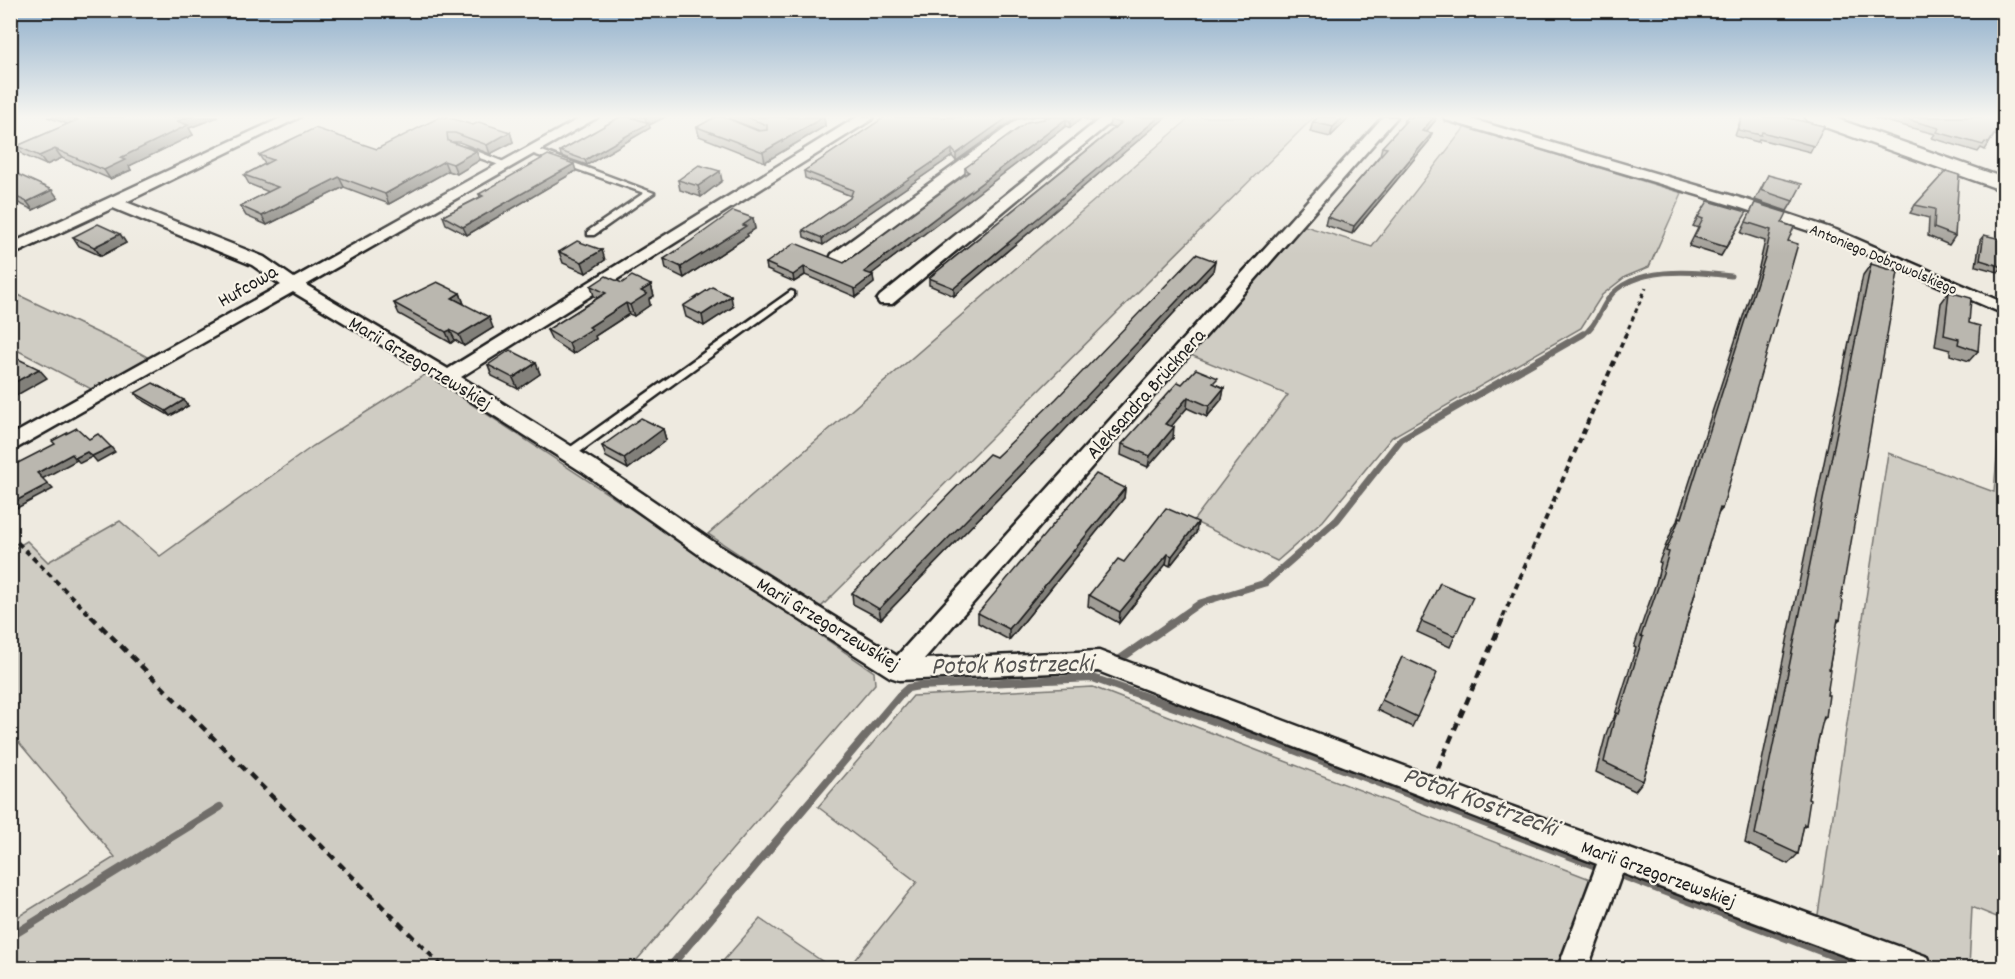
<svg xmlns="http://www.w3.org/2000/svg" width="2015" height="979" viewBox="0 0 2015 979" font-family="Dekko,sans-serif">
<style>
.green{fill:#cfccc3;stroke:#767470;stroke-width:1.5}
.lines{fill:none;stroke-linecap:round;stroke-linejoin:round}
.stream-far2{stroke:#6f6d69;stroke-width:5}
.stream-far1{stroke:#6f6d69;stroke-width:7}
.stream{stroke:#6f6d69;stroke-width:8}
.lane-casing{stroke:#1c1c1c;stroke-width:5}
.street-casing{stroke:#1c1c1c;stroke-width:5}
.secondary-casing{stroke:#1c1c1c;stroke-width:5}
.path-far2{stroke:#1c1c1c;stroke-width:3;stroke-dasharray:4.5 4;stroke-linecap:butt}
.path-far1{stroke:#1c1c1c;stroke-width:4;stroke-dasharray:6 4.5;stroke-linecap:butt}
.path{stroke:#1c1c1c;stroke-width:4.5;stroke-dasharray:8 6;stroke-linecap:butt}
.lane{fill:#f7f3e8;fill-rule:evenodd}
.street{fill:#f7f3e8;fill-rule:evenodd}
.secondary{fill:#f7f3e8;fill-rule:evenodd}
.wall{fill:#a09d96;stroke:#1c1c1c;stroke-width:1.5}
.shaded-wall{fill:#82807a;stroke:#1c1c1c;stroke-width:1.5}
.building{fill:#bab7af;stroke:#1c1c1c;stroke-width:1.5}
.labels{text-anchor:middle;stroke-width:4.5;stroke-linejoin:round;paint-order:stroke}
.far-street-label{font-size:16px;fill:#1c1c1c;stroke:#f7f3e8}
.street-label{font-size:20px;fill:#1c1c1c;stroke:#f7f3e8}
.near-water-label{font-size:26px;font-style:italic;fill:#535250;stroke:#f7f3e8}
</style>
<rect width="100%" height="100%" fill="#eeeae0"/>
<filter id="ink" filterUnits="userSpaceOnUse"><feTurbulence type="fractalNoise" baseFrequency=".0167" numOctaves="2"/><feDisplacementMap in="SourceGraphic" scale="12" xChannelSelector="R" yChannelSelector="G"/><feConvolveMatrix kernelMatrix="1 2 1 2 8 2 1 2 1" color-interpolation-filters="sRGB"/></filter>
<g filter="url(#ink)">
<g class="green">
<polygon points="1191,117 1314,117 820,608 708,534"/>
<polygon points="1465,127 1682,193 1649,267 1625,277 1602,295 1581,328 1392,437 1323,521 1277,561 1193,521 1288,395 1188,354 1302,225 1372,247"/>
<polygon points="10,291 140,353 149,358 93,390 11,347"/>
<polygon points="426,374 757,592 874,672 875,684 630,968 11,968 11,921 115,857 11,733 10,551 27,541 48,562 120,521 160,556 313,446"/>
<polygon points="1998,444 2004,446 2004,920 1972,907 1969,968 1952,968 1817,921 1888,453 1994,492"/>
<polygon points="1093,687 1590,879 1557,968 848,968 917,882 818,807 913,696"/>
<polygon points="760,919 832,968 717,968"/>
</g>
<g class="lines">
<path class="stream-far2" d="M1581,336c14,-8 18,-24 27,-37 24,-34 86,-28 123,-23"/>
<polyline class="stream-far1" points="1180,617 1200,603 1265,583 1337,520 1401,439 1583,334"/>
<g class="stream">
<polyline points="1113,664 1182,616"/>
<polyline points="1621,875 1865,968"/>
<polyline points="10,937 220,807"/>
<polyline points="669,968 899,696 908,688 919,686 1093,678 1286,747 1596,866"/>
</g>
<defs>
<g id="lane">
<polygon points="463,148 469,148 509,164 502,166 463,152"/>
<polygon points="528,148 534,148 654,193 594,235 588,235 588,231 644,193 528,152"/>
<polygon points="791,291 794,292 794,296 573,457 565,457 564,454 565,451"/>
</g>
<g id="street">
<polygon points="283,117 300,117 126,202 264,257 294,278 582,117 598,117 306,285 448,369 857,117 873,117 871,120 461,377 598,463 721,547 897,656 1383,117 1397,117 924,659 1099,651 1505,804 1917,953 1928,957 1932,968 1878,968 1622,873 1588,968 1558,968 1597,864 1098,671 899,680 890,677 705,559 584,473 410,362 293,292 10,452 10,436 281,285 252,265 113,208 10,256 10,244"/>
<polygon points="1036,117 1052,117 1043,124 1026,127 844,262 832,262 830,258 832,254 1017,120"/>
<polygon points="1102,117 1117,117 892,304 880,304 877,300 880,296"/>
<polygon points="1444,117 1464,117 1750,201 1836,230 2004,303 2004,314 1824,236 1738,207 1446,120"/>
</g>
<polygon id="secondary" points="1805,117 1832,117 2004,178 2004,191 1808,121"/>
</defs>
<use href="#lane" class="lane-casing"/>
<use href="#street" class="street-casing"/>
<use href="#secondary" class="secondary-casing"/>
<polyline class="path-far2" points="1625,336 1646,288"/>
<g class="path-far1">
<polyline points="10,535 92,617"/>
<polyline points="1503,617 1626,334"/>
</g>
<g class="path">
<polyline points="91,616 444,968"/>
<polyline points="1438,768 1504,616"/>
</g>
<use href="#lane" class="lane"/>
<use href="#street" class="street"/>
<use href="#secondary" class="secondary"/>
</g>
<g class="wall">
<polygon points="47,117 218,117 189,128 193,135 129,166 131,170 110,179 62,158 46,165 23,155 17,146 68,124"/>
<polygon points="620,117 665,117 649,125 650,128 587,165 561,156 560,151"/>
<polygon points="730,117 824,117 825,126 765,162 699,136 697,127 760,131 730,119"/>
<polygon points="885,117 1026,117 1016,118 956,161 952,156 823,245 804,237 803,230 850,198 851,196 805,178 804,171"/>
<polygon points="1047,117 1100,117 1093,122 1082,118 1070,128 1066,126 871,274 874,283 856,297 805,275 794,282 767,270 766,263 844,263 965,175 965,168"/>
<polygon points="1113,117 1166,117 954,296 929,285 929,278 1114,128 1109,127 1110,120"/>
<polygon points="1318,117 1350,117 1330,137 1310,132 1313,122"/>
<polygon points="1741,117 1784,117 1824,126 1810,152 1759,139 1758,142 1735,136"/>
<polygon points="1870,117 2004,117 2004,137 1994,135 1985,150 1981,148 1978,152 1932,138 1935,134"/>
<polygon points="1404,120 1435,121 1426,132 1432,133 1429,141 1352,234 1325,225 1327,217 1380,155 1382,147 1403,124"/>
<polygon points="473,125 510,132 513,142 490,154 459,142 452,142 476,151 480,160 457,174 448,171 389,204 344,187 267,225 246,216 240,206 269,192 249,184 244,175 265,164 259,155 377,149"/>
<polygon points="576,171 467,235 446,224 443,216 480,197 479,194"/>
<polygon points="1946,171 1955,236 1949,245 1928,236 1929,218 1910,213 1915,205"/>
<polygon points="10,175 58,198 33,210 10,199"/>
<polygon points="1768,175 1793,201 1787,211 1755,200"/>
<polygon points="678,180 722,181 701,197 680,190"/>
<polygon points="1755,203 1782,223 1788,241 1722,509 1718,514 1705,557 1643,781 1635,791 1596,772 1606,734 1610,723 1614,718 1636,648 1634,647 1656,583 1661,563 1659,562 1673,528 1677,521 1759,267 1765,241 1741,233"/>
<polygon points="1698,217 1742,221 1721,256 1689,246 1698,228 1693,226"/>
<polygon points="753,218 755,229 747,234 748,236 684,278 666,269 664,259"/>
<polygon points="120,234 126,243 101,256 79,246 73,237"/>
<polygon points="1984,235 2003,267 1998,272 1976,266 1980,240"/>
<polygon points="559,252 605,260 586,273 563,263"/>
<polygon points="1871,264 1841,600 1840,620 1837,623 1829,669 1826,717 1822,721 1818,741 1808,799 1806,825 1803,828 1798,854 1788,864 1745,843 1863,275"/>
<polygon points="1213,271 1059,436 881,619 853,604 852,593 996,457"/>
<polygon points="622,283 651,285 654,296 649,299 650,305 634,316 629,314 595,336 596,339 573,354 552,340 547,330 598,298 594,296 591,286"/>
<polygon points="1949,292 1969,323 1978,351 1969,361 1950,355 1950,350 1935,346 1941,303"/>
<polygon points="460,293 464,304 493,328 464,346 455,340 451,343 399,314 394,303"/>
<polygon points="683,306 733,307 704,326 686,317"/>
<polygon points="536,363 540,374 518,389 492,376 488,365"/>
<polygon points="1182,384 1216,385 1224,388 1222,399 1207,417 1187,408 1171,426 1173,438 1148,467 1121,455 1122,444"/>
<polygon points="135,393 188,406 170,416 139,398"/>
<polygon points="663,429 666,440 628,469 606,457 602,446"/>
<polygon points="1125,488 1124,498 1009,640 978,623 978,613"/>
<polygon points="1196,533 1170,566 1166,564 1119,623 1088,606 1089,595 1124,562"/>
<polygon points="1440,583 1455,636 1450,647 1417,632"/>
<polygon points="1402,657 1417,717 1412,727 1377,710"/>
</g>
<g class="shaded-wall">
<polygon points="10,117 20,117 10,120"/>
<polygon points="189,117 218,117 189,128 193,135 129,166 131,170 110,179 104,170 120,158 177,121"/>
<polygon points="648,117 665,117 649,125 650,128 587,165 585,160 647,124 645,118"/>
<polygon points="824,117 825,126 765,162 763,152"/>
<polygon points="1008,117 1026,117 1016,118 956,161 956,154"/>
<polygon points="1075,117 1082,117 1082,118 1070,128 1070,121"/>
<polygon points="1093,117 1100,117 1093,122"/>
<polygon points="1159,117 1166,117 954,296 954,288"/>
<polygon points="1343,117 1350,117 1330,137 1333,127"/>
<polygon points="1433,117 1436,117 1435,121 1420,139 1422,131"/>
<polygon points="1066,119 1066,126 865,279 864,272"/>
<polygon points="510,132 513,142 490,154 487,145"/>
<polygon points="1432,133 1429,141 1352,234 1354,226"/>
<polygon points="55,149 62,158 46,165 39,156"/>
<polygon points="952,149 952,156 823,245 822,238"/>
<polygon points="476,151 480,160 457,174 453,164"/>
<polygon points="444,161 448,171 389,204 385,194"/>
<polygon points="574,164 576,171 467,235 463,227"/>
<polygon points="720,171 722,181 701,197 698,186"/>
<polygon points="339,177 344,187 267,225 262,216"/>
<polygon points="52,190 58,198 33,210 27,202"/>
<polygon points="753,218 755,229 747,234 748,236 684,278 681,267"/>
<polygon points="120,234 126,243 101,256 94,247"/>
<polygon points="602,250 605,260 586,273 582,262"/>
<polygon points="1215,261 1213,271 1059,436 881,619 879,609"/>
<polygon points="804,267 805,275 794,282 793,275"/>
<polygon points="873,275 874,283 856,297 855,289"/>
<polygon points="651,285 654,296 649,299 650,305 634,316 630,305 641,291"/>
<polygon points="460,293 464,304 452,298"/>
<polygon points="731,296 733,307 704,326 702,315"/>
<polygon points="626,303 629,314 595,336 596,339 573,354 569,343 589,327"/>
<polygon points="489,317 493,328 464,346 459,335"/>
<polygon points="450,330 455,340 451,343 446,332"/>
<polygon points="536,363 540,374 518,389 513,378"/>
<polygon points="39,369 47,378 10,399 10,385"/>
<polygon points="1224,388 1222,399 1207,417 1209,406"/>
<polygon points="1188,397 1187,408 1164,435 1165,424"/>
<polygon points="184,400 188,406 170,416 166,411"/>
<polygon points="1174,427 1173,438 1148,467 1150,456"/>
<polygon points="663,429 666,440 628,469 624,458"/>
<polygon points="111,447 115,452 97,462 92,456"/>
<polygon points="87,452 92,457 80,463 75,458"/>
<polygon points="72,454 77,460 42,479 37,473"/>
<polygon points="48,484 53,489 15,509 10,504"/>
<polygon points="1125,488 1124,498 1009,640 1009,629"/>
<polygon points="1198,522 1196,533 1170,566 1172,556"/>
<polygon points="1168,554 1166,564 1119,623 1120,612"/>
</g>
<g class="building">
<polygon points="66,117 189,117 177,121 188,125 120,158 125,160 104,170 55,149 39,156 17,146 77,120"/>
<polygon points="440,117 447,117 473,125 479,122 510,132 487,145 455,133 447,133 448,141 476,151 453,164 444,161 385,194 339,177 262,216 240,206 278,187 244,175 273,160 259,155 315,128 377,149"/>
<polygon points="620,117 630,117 649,123 585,160 560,151"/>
<polygon points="715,117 724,117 758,131 767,130 767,125 746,117 824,117 763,152 697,127"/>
<polygon points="885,117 1008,117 956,154 952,149 822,238 803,230 850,198 853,190 804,171"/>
<polygon points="1047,117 1075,117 1070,121 1066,119 864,272 873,275 855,289 804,267 793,275 766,263 795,243 844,263 969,172 965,168 1027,122 1044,119"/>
<polygon points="1113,117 1159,117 954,288 929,278 1121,123 1110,120"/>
<polygon points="1318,117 1343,117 1333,127 1313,122"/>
<polygon points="1407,117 1434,117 1422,131 1432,133 1354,226 1327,217 1387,148 1382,147 1406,121 1404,120"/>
<polygon points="1742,117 1784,117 1824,126 1814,146 1762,132 1761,135 1738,130"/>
<polygon points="1898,117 2004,117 2004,130 1998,128 1989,143 1985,142 1983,145 1937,132 1939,128"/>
<polygon points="548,155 574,164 463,227 443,216 483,196 479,194"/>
<polygon points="699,165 720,171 698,186 678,180"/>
<polygon points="1946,171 1959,175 1955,236 1934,228 1935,209 1915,205"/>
<polygon points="15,173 52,190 27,202 10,194 10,175"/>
<polygon points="1768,175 1802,184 1793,201 1761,190"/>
<polygon points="1708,201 1747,212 1726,247 1694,237 1703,219 1698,217"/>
<polygon points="1755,203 1787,213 1782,223 1794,227 1788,241 1798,244 1722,509 1720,508 1705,557 1643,781 1604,762 1613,724 1617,713 1619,714 1643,637 1641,636 1663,573 1669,552 1666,551 1680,517 1682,518 1765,257 1771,230 1746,222"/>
<polygon points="733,211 753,218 743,225 746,226 681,267 664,259 691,241"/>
<polygon points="98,224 120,234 94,247 73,237"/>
<polygon points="1984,235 2001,239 2003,267 1980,260"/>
<polygon points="577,241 602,250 582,262 559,252"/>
<polygon points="1196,254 1215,261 1059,425 879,609 852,593 989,454 996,457 1056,399"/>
<polygon points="1871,264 1898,272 1841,600 1843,601 1840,620 1838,619 1829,669 1831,670 1827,695 1829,695 1826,717 1824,716 1818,741 1808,799 1810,800 1806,825 1804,824 1798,854 1755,834"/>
<polygon points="606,276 622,283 632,276 651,285 641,291 647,294 630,305 626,303 589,327 592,329 569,343 547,330 606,293 591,286"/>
<polygon points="437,282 460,293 452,298 489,317 459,335 450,330 446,332 394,303"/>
<polygon points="712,287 731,296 702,315 683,306"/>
<polygon points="1949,292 1971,298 1969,323 1980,326 1978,351 1958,344 1959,339 1944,335"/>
<polygon points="510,350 536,363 513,378 488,365"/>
<polygon points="10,355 39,369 10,385"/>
<polygon points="1196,369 1218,378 1213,383 1224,388 1209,406 1188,397 1165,424 1174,427 1150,456 1122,444 1178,382 1182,384"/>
<polygon points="153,383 184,400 166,411 135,393"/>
<polygon points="641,418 663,429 624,458 602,446"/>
<polygon points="77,428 89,439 98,434 111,447 92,456 87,452 75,458 72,454 37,473 48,484 10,504 10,475 14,473 10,470 10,467 55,444 52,441"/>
<polygon points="1096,474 1125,488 1009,629 978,613"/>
<polygon points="1166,508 1198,522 1172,556 1168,554 1120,612 1089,595 1118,559 1124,562"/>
<polygon points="1440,583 1473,597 1455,636 1421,621"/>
<polygon points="1402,657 1437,673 1417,717 1382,700"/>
</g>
</g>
<linearGradient id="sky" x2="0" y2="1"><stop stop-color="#8dadca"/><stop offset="0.46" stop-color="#f7f6f1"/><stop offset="1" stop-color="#f7f6f1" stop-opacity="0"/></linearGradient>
<rect width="2015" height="254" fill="url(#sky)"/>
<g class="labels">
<g class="far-street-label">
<text transform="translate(1884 258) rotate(23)" y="6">Antoniego Dobrowolskiego</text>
</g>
<g class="street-label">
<text transform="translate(247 285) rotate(-30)" y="7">Hufcowa</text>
<text transform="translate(421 362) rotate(31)" y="7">Marii Grzegorzewskiej</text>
<text transform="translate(1145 393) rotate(-48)" y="7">Aleksandra Brücknera</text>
<text transform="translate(829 623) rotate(31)" y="7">Marii Grzegorzewskiej</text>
<text transform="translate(1659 873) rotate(20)" y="7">Marii Grzegorzewskiej</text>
</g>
<g class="near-water-label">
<text transform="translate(1012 663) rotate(-1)" y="9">Potok Kostrzecki</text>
<text transform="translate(1481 800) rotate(20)" y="9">Potok Kostrzecki</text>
</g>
</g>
<rect width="2015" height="979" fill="none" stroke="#f7f3e8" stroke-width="36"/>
<rect x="18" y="18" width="1979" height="943" fill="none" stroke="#1c1c1c" stroke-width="2" filter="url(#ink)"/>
</svg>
